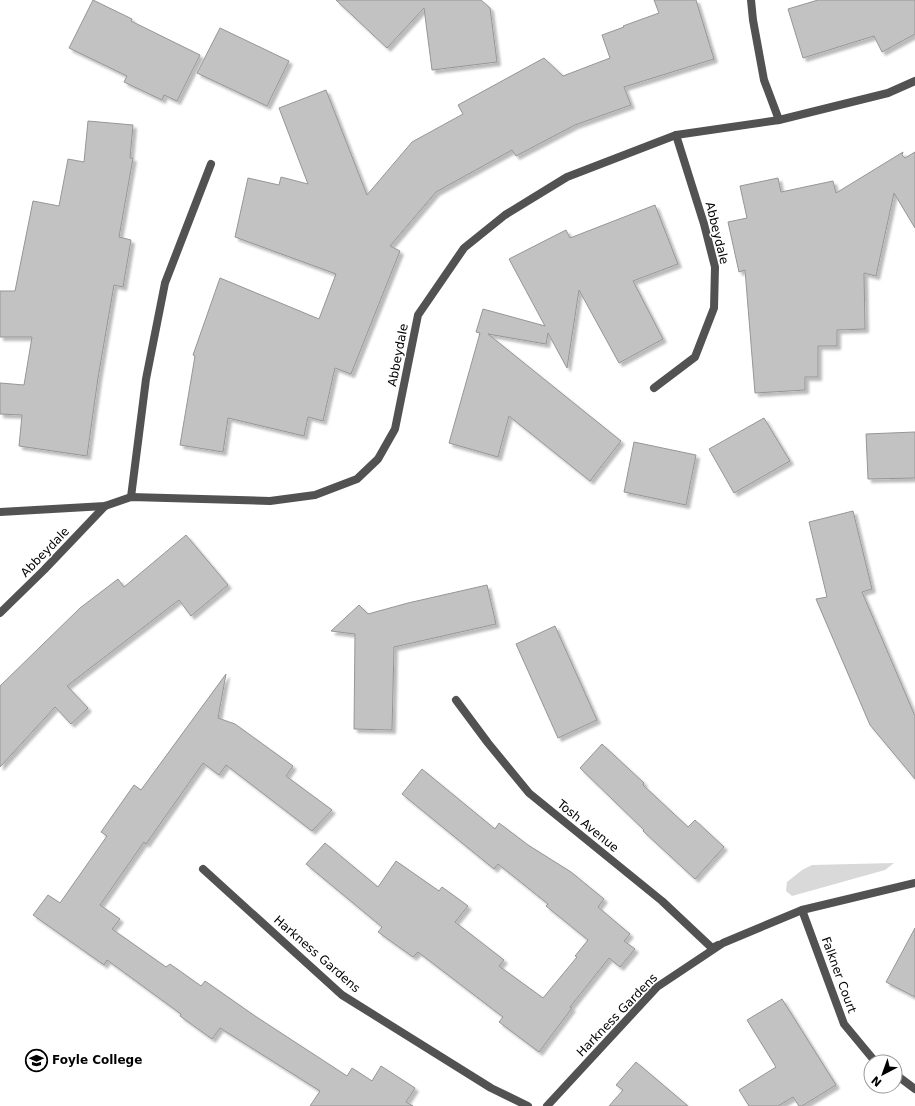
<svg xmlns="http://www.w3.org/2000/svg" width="915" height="1106" viewBox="0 0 915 1106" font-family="'DejaVu Sans',sans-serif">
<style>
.green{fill:#d9d9d9}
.building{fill:#c2c2c2;stroke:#969696;filter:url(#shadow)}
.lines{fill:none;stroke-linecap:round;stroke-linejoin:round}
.minor{stroke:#525252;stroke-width:8}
.labels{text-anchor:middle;stroke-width:3;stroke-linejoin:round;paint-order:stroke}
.street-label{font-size:12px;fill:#000;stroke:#fff}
.poi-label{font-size:12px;font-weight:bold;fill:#000;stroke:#fff;text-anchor:start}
</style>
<defs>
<filter id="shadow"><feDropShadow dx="3.5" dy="3.5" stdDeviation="1" flood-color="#0004"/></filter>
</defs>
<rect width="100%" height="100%" fill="#fff"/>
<polygon class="green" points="894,863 885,870 792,896 786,891 787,882 802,870 812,865"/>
<g class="building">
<polygon points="93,0 132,19 131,21 200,55 177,101 164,95 162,100 124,82 127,76 69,48"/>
<polygon points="336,0 481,0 490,8 497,62 432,70 424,8 387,48"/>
<polygon points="654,0 696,0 714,59 624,87 631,105 575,125 516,156 512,150 436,192 390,246 400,251 351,374 335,368 323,421 308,417 304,436 228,418 223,452 180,445 195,356 193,355 220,278 319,319 336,274 235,237 248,178 279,185 281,177 308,184 279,108 326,90 367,195 412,142 463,114 458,105 544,58 563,76 610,58 602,35 624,27 623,26 659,13"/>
<polygon points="818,0 915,0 915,34 882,52 874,36 803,58 788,9"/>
<polygon points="220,28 289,61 267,106 197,73"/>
<polygon points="88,121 133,125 130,158 133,158 119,237 131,240 123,287 114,285 98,378 87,456 19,446 22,415 0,414 0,383 24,385 32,337 0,337 0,291 15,291 33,201 59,206 68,159 84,162"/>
<polygon points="903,152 902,155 905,158 915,152 915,228 894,193 876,276 864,273 865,329 837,330 837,346 818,346 818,377 805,377 805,390 755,393 745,270 739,272 728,222 747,218 740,186 778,178 781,192 833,181 836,193"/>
<polygon points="655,205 678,264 633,281 663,339 619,363 579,290 567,368 548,333 546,344 488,334 621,441 590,481 509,416 498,457 449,443 480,333 476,332 483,309 545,326 509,259 566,230 570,238"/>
<polygon points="764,418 790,461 734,493 709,449"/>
<polygon points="915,432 915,478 868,479 866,434"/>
<polygon points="634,442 696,455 686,505 624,492"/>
<polygon points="853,511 872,589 862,592 915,716 915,779 870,725 816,599 827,597 809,522"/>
<polygon points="186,535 228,585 191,616 179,600 67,686 88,708 71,724 55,707 0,767 0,686 80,608 118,579 124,587"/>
<polygon points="487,585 496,624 394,647 392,730 354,729 355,634 331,631 359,605 368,614 408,603"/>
<polygon points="555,626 597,720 558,738 516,644"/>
<polygon points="226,674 218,718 235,724 293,766 286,776 332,810 312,831 226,765 219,775 203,763 146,844 144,842 100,905 120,919 112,929 166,967 170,964 201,986 205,981 255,1016 347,1076 352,1068 372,1081 381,1066 415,1088 406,1102 413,1106 310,1106 320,1091 220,1028 212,1039 180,1016 181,1014 107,960 104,965 33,915 48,895 60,903 107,836 101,832 134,785 141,790"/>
<polygon points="602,744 644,783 643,785 688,827 695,820 724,847 695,879 643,831 644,830 580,768"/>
<polygon points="422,769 495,829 499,823 528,845 571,872 604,899 598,907 630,934 624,941 635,949 620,967 609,958 570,1007 572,1008 539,1052 499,1022 503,1017 418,952 413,957 378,932 382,927 306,864 325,843 378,887 396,861 439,891 442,887 468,906 455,922 504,960 499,966 543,998 577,957 575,956 588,940 546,906 548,904 498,864 494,869 402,794"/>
<polygon points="915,928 915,997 886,982"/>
<polygon points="782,999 836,1085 802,1106 799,1106 793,1097 778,1106 749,1106 739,1090 776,1067 747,1020"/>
<polygon points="636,1062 688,1106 609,1106 623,1090 616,1085"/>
</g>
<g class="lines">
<g class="minor">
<polyline points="751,0 753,20 764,80 779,120"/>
<polyline points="654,388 695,357 714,308 715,267 704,224 676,135"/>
<polyline points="131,497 146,379 165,283 211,164"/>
<polyline points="0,512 105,506 131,497 270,501 315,495 357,479 378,459 395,429 418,315 464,248 505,215 567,177 676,135 779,120 888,93 915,81"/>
<polyline points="0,613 44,570 105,506"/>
<polyline points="456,700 488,743 529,793 662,901 712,948 718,945"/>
<polyline points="203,869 342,995 491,1088 528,1106"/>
<polyline points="802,910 844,1024 873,1059 878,1062"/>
<polyline points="895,1074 915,1089"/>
<polyline points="547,1106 657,987 723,943 802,910 915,883"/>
</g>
</g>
<defs>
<symbol id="school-ring" viewBox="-11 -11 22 22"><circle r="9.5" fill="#fff" stroke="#000" stroke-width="1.5"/><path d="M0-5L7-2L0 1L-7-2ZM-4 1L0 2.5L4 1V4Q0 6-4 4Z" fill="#000"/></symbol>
</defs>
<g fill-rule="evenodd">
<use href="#school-ring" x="24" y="1048" width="25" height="25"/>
</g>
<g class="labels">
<g class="street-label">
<text transform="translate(717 233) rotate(76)" y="4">Abbeydale</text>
<text transform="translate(398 355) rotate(-79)" y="4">Abbeydale</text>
<text transform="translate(45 552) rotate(-46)" y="4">Abbeydale</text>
<text transform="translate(588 826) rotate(39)" y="4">Tosh Avenue</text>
<text transform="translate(317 954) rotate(41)" y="4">Harkness Gardens</text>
<text transform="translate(839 975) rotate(70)" y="4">Falkner Court</text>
<text transform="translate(617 1015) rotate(-46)" y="4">Harkness Gardens</text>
</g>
<g class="poi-label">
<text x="52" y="1064">Foyle College</text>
</g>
</g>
<g transform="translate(883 1074) rotate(221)"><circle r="19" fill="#ffffff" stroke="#999999"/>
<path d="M0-3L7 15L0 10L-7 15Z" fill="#000000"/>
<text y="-6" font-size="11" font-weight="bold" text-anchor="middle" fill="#000000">N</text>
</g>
</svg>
